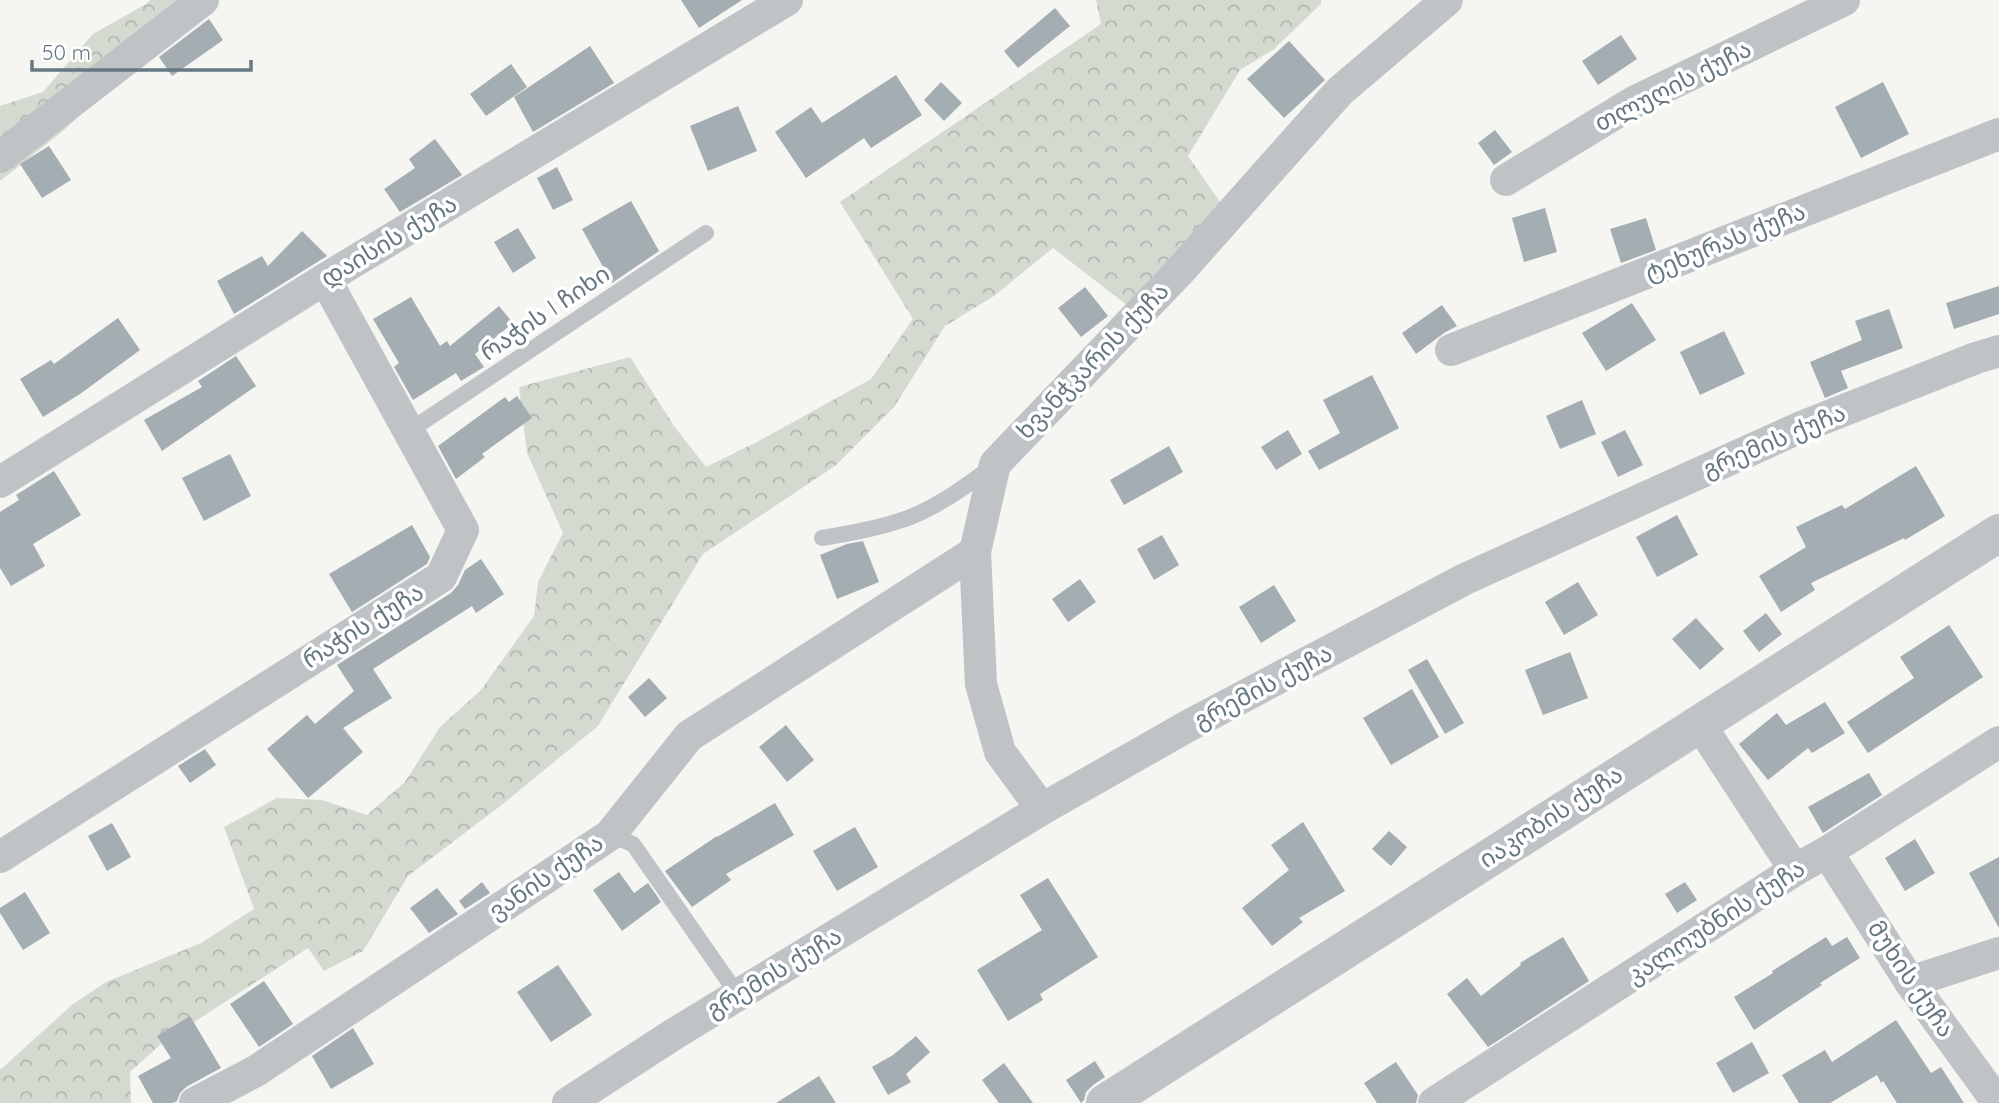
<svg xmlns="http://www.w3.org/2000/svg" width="1999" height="1103" viewBox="0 0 1999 1103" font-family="Quicksand,'Noto Sans Georgian',sans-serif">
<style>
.forest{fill:url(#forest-crowns)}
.building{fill:#a4adb2}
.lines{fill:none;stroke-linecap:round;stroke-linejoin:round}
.service{stroke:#bfc3c6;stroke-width:16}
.minor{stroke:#bfc3c6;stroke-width:32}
.tertiary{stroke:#bfc3c6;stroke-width:38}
.labels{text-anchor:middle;stroke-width:7;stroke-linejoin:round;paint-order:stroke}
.street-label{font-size:24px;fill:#667882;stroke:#fff}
</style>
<defs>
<pattern id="forest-crowns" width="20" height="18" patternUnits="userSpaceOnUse" patternTransform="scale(1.75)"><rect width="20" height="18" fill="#d5dad1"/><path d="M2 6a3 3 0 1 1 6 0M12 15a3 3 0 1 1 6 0" fill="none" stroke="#b1b6af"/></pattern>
</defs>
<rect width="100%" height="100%" fill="#f5f5f2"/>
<g class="forest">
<polygon points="150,0 203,0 63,131 0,181 0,106 43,92 93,34 146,4"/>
<polygon points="1096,0 1321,0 1321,4 1273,50 1240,70 1188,156 1225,209 1132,309 1053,248 994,296 945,326 894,407 835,466 703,554 598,726 499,807 408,876 363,951 324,971 308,948 162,1043 130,1072 131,1103 0,1103 0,1070 73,1004 106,982 201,943 254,909 224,827 277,798 322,800 367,815 405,782 440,727 481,690 534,616 538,582 563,533 527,453 519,387 630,357 674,426 706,467 755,443 871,379 913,319 840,202 1101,24"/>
</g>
<g class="building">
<polygon points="681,0 742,0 699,28"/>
<polygon points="1055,8 1070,26 1018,68 1004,51"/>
<polygon points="209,19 223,40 172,76 159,57"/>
<polygon points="1621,35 1637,59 1598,85 1582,61"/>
<polygon points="1289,41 1325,80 1284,118 1247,79"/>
<polygon points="590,46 614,83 533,132 514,97"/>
<polygon points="511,64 527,87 486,116 470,94"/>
<polygon points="896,75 922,115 871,148 864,138 806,178 775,132 811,107 822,123"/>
<polygon points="941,82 962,103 944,121 924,100"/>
<polygon points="1883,82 1909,134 1861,158 1835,107"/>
<polygon points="738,106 757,151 708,171 690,126"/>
<polygon points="1495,130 1512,152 1494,165 1478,143"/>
<polygon points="435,139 462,175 400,212 384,189 415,168 409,159"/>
<polygon points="49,146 71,180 42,198 20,164"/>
<polygon points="557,167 573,200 553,210 537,178"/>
<polygon points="631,201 659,251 612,283 582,229"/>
<polygon points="1545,208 1557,252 1524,262 1512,218"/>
<polygon points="1646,218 1656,250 1621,263 1610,229"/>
<polygon points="518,228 536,258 513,273 494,242"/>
<polygon points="302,231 327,256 234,314 217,281 262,256 268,266"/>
<polygon points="1999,286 1999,314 1954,329 1946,303"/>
<polygon points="1085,287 1108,316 1081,337 1058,308"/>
<polygon points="411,297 440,346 447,341 450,346 499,306 513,323 475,354 484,367 461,381 456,373 413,400 394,367 399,363 373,319"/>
<polygon points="1632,303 1656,340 1606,371 1582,333"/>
<polygon points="1442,305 1457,326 1444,333 1416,354 1402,333"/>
<polygon points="1889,309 1903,348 1841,371 1848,388 1825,398 1810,362 1862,340 1855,321"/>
<polygon points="118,318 140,350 80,394 43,417 20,379 51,360 54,364"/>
<polygon points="1724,331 1745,374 1700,395 1680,352"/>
<polygon points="236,356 256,386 162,451 144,420 202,387 198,381"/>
<polygon points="1372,375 1399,428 1319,470 1308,451 1340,433 1323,400"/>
<polygon points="517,396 532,418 482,454 485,457 456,479 438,446 505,397 509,402"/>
<polygon points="1582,400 1596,434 1560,449 1546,416"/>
<polygon points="1288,430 1302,454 1276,470 1261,447"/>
<polygon points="1625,430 1643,465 1618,477 1601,442"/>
<polygon points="1169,446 1183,472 1124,505 1110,480"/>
<polygon points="230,454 251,496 204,521 182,478"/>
<polygon points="1916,466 1945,516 1905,540 1904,538 1811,583 1815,590 1781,612 1759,576 1806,547 1796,527 1842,505 1845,509"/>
<polygon points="54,471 81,515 33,544 45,566 11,586 0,568 0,512 19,500 16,495"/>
<polygon points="1677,515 1698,555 1657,577 1636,537"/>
<polygon points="412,525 430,557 427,564 352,612 329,574"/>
<polygon points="1162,535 1179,565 1154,580 1137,549"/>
<polygon points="863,541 879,582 837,599 820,555 847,544"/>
<polygon points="481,559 504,594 476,613 472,606 373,669 392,698 343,728 363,752 308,798 267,749 307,715 315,724 354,691 337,665 451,593 458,585 465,570"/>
<polygon points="1080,579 1096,602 1068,622 1052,599"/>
<polygon points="1578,582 1598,615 1564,635 1545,602"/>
<polygon points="1274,585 1296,621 1261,643 1239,607"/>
<polygon points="1766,613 1782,634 1759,652 1743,631"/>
<polygon points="1696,618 1724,649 1700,670 1672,639"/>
<polygon points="1949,625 1983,677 1868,753 1847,722 1914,678 1900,657"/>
<polygon points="1570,652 1588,698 1543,715 1525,670"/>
<polygon points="1427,659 1464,723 1445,734 1408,670"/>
<polygon points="649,678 667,698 645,717 628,697"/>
<polygon points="1412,689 1439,737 1391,765 1363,718"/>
<polygon points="1825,702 1845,733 1812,753 1808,748 1768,780 1739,744 1777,713 1786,725"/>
<polygon points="786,725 814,760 787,782 759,747"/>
<polygon points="205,749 216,765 190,783 178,766"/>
<polygon points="1869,773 1882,795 1823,833 1808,807"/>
<polygon points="775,803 794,835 726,874 731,880 692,907 665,871 717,836 717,837"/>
<polygon points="1303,822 1345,891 1299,918 1303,922 1272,946 1242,908 1289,870 1271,845"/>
<polygon points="112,823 131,857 107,871 88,836"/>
<polygon points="855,827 878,867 837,891 813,851"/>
<polygon points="1389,831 1407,847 1391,866 1372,849"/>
<polygon points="1915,839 1935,873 1905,891 1885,858"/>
<polygon points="1999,857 1999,928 1969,873"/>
<polygon points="619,872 634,893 648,883 661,902 622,931 593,890"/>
<polygon points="1048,878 1098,957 1040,994 1043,1000 1008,1021 977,970 1042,930 1020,895"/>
<polygon points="482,882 490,893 465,909 459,901"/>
<polygon points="1685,882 1697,900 1677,913 1665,894"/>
<polygon points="437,888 458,914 429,933 410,908"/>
<polygon points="25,892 50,933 23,950 0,913 0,908"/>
<polygon points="1563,937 1589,981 1488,1047 1447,994 1467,978 1481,996 1521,965 1520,963"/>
<polygon points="1826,937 1832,946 1847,937 1860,958 1820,983 1822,985 1754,1030 1734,997 1773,973 1772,971"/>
<polygon points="558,965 592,1015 551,1042 517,992"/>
<polygon points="264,981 293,1024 259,1047 230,1004"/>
<polygon points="190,1016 221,1068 186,1087 180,1093 177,1101 173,1103 153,1103 138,1076 171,1058 157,1036"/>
<polygon points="1896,1020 1931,1073 1941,1067 1964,1103 1897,1103 1883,1081 1881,1083 1877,1075 1830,1103 1799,1103 1782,1075 1825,1050 1832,1062"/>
<polygon points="353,1028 374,1064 331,1089 312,1056"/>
<polygon points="916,1036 930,1052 906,1074 911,1082 888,1095 872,1067 893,1055"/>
<polygon points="1752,1042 1769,1073 1733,1093 1716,1063"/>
<polygon points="1095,1061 1105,1077 1093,1085 1086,1092 1084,1100 1081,1103 1066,1080"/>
<polygon points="1396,1062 1418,1095 1416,1103 1377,1103 1364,1083"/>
<polygon points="1004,1063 1033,1103 999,1103 982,1080"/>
<polygon points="819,1076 836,1103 776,1103"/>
</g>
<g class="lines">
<g class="service">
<polyline points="409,431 706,233"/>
<path d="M822,538c29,-5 58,-10 86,-20 31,-12 58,-32 85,-52"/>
<polyline points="610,835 633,844 738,995"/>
</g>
<g class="minor">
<polyline points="0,157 203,0"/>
<polyline points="1506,180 1634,102 1844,0"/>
<polyline points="1451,350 1999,134"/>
<polyline points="0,482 325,279 787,0"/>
<polyline points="1699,723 1795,870"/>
<polyline points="1042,809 1000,752 981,684 975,552 995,464 1178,273 1340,91 1447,0"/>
<polyline points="1827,852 1910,982 1998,1103"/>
<polyline points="0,857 441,577 463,530 325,279"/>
<polyline points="1910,982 1999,953"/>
<polyline points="195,1103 256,1071 610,835 689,736 975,552"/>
<polyline points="568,1103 674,1034 1042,809 1188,726 1465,579 1799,428 1976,358 1999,351"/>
<polyline points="1434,1103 1795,870 1827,852 1999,742"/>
</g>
<polyline class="tertiary" points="1105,1103 1999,533"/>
</g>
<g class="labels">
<g class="street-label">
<text transform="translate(1673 86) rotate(-27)" y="8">თლუღის ქუჩა</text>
<text transform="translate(389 241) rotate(-31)" y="8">დაისის ქუჩა</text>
<text transform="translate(1725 242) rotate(-22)" y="8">ტეხურას ქუჩა</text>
<text transform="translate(545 313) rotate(-34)" y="8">რაჭის I ჩიხი</text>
<text transform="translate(1093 361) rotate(-46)" y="8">ხვანჭკარის ქუჩა</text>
<text transform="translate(1774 441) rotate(-23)" y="8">გრემის ქუჩა</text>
<text transform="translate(363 626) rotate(-32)" y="8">რაჭის ქუჩა</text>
<text transform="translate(1263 687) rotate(-28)" y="8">გრემის ქუჩა</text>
<text transform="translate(1551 817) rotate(-33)" y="8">იაკობის ქუჩა</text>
<text transform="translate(546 877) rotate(-34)" y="8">ვანის ქუჩა</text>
<text transform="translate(1716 922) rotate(-33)" y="8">კალოუბნის ქუჩა</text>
<text transform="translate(774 973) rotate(-31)" y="8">გრემის ქუჩა</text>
<text transform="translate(1911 979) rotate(56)" y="8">მუხის ქუჩა</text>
</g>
</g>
<path d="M32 60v10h219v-10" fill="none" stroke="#667882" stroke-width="3.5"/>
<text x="42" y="60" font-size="21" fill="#667882" stroke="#ffffff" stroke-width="5" paint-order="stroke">50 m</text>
</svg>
